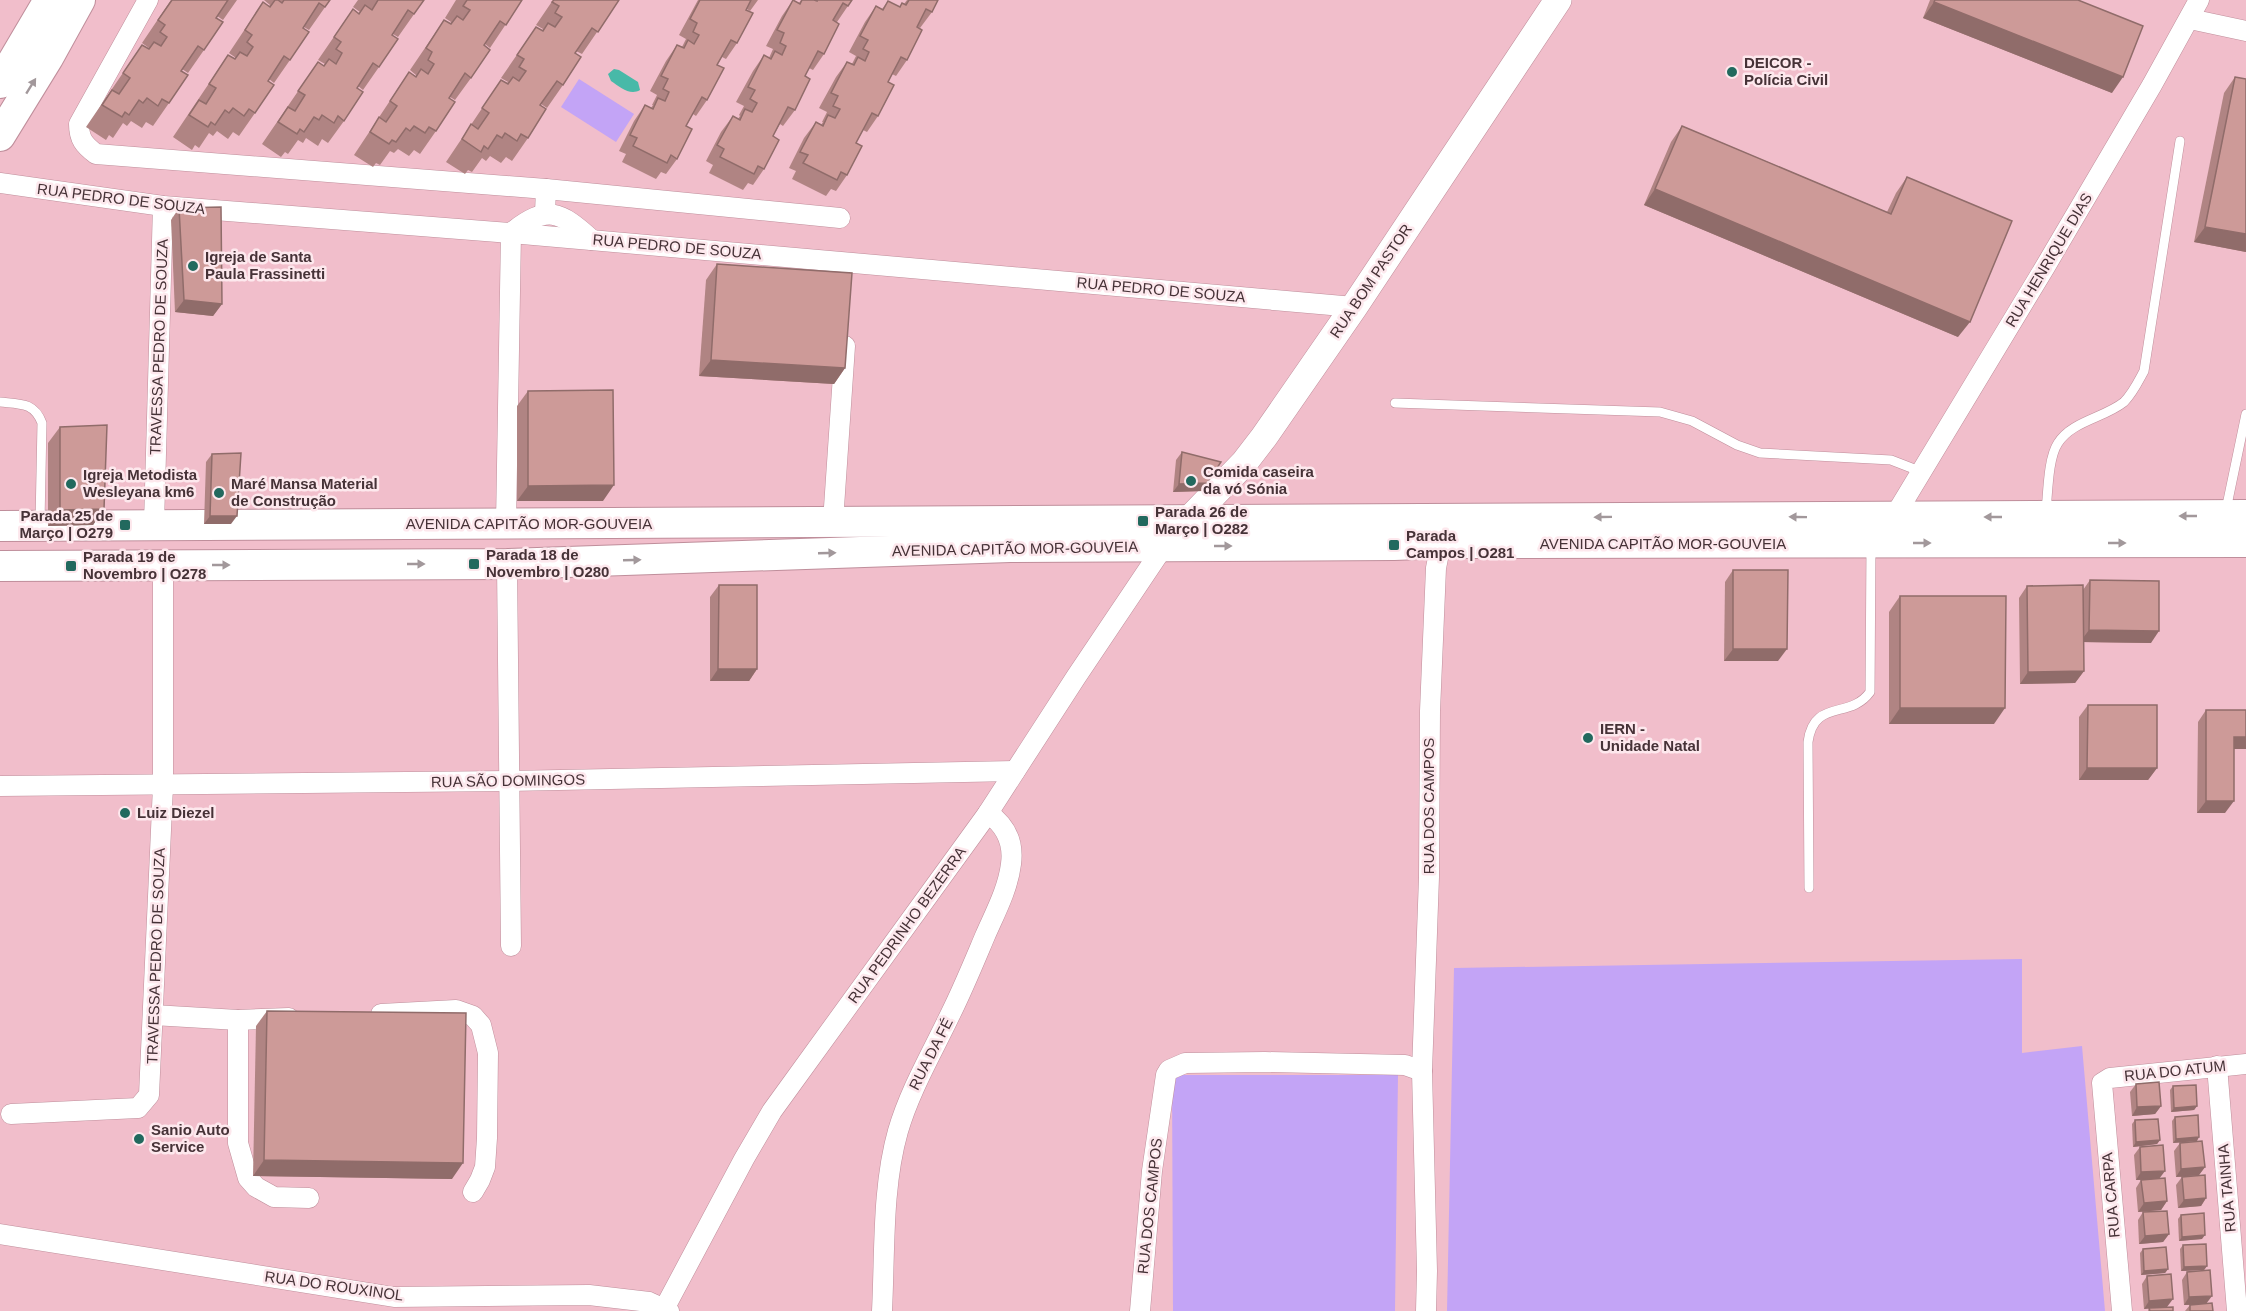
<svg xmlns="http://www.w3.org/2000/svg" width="2246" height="1311" viewBox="0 0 2246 1311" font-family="Helvetica,sans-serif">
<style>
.green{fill:#c3a4f6}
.water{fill:#48b9a8}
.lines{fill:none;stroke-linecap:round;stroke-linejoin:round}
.service-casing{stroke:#bf8e9b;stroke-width:10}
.minor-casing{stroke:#bf8e9b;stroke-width:21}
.secondary-casing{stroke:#bf8e9b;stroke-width:28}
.primary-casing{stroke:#bf8e9b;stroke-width:32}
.service{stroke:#fff;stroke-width:9}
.minor{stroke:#fff;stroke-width:20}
.secondary{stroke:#fff;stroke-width:27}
.primary{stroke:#fff;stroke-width:30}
.wall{fill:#b08483}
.shaded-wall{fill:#906c6a}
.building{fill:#cd9a98;stroke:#906c6a;stroke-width:1.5}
.oneway{fill:#a2989b}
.poi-dot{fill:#22695e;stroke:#fde8ed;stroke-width:2}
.labels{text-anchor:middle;stroke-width:5;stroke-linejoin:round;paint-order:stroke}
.poi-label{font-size:15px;font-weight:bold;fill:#463237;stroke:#fde8ed;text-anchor:start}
.street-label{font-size:15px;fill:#463237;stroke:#fde8ed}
</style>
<rect width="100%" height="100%" fill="#f1becb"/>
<g class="green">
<polygon points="579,79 634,114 616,142 561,107"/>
<polygon points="2022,959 2022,1053 2082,1046 2105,1311 1447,1311 1454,968"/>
<polygon points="1172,1075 1398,1075 1395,1311 1173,1311"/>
</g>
<path class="water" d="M614,69l5,1 19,12 2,8c-10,6 -20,-3 -29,-9l-3,-7z"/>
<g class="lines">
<defs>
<g id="service">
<path d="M0,402c20,2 34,0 42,21l-2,99"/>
<polyline points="1395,403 1660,412 1692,421 1737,445 1760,453 1891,460 1922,472"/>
<polyline points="2226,510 2246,414"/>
<path d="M2046,511c2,-19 2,-53 12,-68 14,-22 46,-25 66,-41 9,-9 14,-20 20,-31l36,-230"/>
<path d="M1809,888l-1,-146c6,-44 42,-22 62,-50l1,-146"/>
</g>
<g id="minor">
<path d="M148,0l-69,124c0,15 5,21 17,30l450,35 -1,24"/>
<polyline points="2190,19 2246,31"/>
<polyline points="0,183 163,206 511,233 1354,307"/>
<polyline points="546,189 840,218"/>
<polyline points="1894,517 2045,267 2152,85 2199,0"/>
<polyline points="833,522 845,346"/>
<polyline points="154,524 163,206"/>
<path d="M506,524l5,-291c36,-29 49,-22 81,7"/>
<polyline points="507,564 511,946"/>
<polyline points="0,786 508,781 1015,771"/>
<polyline points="381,1014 456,1010 473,1016 481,1025 488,1053 487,1138 485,1167 480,1180 473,1192"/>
<polyline points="153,1015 238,1020 289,1018"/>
<polyline points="238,1020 238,1143 248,1178 256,1187 274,1197 309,1198"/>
<polyline points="2217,1066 2237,1311"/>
<polyline points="11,1114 138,1108 149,1095 163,786 163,565"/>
<polyline points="0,1234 394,1297 589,1295 649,1302 669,1311"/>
<polyline points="663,1311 744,1159 772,1111 988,813 1076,677 1164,546"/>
<path d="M882,1311c3,-59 0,-124 16,-180 12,-41 34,-78 52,-116 13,-26 24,-53 35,-79 10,-23 23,-47 26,-72 3,-22 -6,-39 -23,-51"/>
<polyline points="1140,1311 1152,1171 1166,1075 1169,1070 1185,1063 1265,1062 1405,1065 1422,1071"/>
<polyline points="1426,1311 1427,1271 1422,1071 1429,877 1430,711 1436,568 1439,553 1445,543"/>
<polyline points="2122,1311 2102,1083 2110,1078 2246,1064"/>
</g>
<polyline id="secondary" points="1177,532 1244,463 1264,437 1354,307 1558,0"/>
<g id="primary">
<polyline points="0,83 49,0"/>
<polyline points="0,136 48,58 80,0"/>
<polyline points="0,526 2246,515"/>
<polyline points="0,566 507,564 1010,547 1394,545 1445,543 2246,542"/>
</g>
</defs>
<use href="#service" class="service-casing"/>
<use href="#minor" class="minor-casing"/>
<use href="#secondary" class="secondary-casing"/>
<use href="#primary" class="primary-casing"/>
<use href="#service" class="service"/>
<use href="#minor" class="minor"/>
<use href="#secondary" class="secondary"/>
<use href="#primary" class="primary"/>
</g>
<g class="wall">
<polygon points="171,0 237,0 223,20 217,16 204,50 188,73 182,69 169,103 153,126 146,122 142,128 131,121 127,126 123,123 113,138 109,135 106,140 86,127 142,45 148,49 149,48 142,43"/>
<polygon points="264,0 330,0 309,30 304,27 290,60 274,83 269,79 255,113 239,136 233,132 228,139 217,131 213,136 209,133 199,148 195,145 192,150 173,137 228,55 235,59 236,58 229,53 263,2 269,6 270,5"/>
<polygon points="358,0 424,0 398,37 393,34 379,67 363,90 358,86 344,121 328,143 322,139 318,146 306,138 303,143 298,140 288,154 285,152 281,157 262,144 318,62 324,66 325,64 318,60 353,9 359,13 360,12 353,7"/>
<polygon points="456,0 522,0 490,48 485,44 471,78 455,100 450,97 436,131 420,154 414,150 409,156 398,149 394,153 390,151 380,165 376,163 373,167 354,155 409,72 416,76 416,75 410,70 444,20 450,24 451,22 445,18"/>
<polygon points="553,0 619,0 582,54 576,51 563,85 547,108 541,104 528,138 512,161 506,157 501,163 490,156 486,161 482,158 472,172 468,170 465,174 446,162 501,80 507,83 508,82 501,78 536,27 542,31 543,29 536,25"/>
<polygon points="698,0 758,0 750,11 747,9 737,43 726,59 722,57 717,65 707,100 696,116 693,114 686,126 677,159 666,174 661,172 656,179 622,162 626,154 619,151 634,121 645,105 651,108 653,105 652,105 657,95 650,91 666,61 677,45 682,47 686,39 679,35"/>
<polygon points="793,0 799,3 801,0 814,0 816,1 816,0 852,0 837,22 824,54 813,70 809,68 805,76 795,110 783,126 780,124 773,136 764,169 753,185 748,183 743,190 709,173 713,165 706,161 721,132 733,116 738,119 740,116 739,115 744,106 736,102 753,71 764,55 769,58 773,49 766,46 782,16"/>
<polygon points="907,0 938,0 932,12 920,28 917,26 907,60 896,76 892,74 888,82 878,116 867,132 863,130 856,143 847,175 836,191 831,189 826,196 792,179 796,171 789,168 804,138 816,122 821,125 823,122 822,122 827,112 819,108 836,77 847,62 852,64 856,56 849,52 865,22 876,6 882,9 888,1 899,7 902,3 904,4"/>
<polygon points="1930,0 2078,0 2112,93 1923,18"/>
<polygon points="2235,77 2246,79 2246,252 2194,242 2224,93"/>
<polygon points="1682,126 1887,212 1896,193 1907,177 1958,337 1644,205 1671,142"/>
<polygon points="179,208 222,304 213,316 175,312 171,220"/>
<polygon points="717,264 845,368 834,384 699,376 706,280"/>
<polygon points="528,391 603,501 517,501 517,406"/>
<polygon points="60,427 104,509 93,525 48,526 48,443"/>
<polygon points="1182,452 1202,491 1173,492 1176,460"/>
<polygon points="212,454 231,524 204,524 206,462"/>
<polygon points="1733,570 1778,661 1724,661 1725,582"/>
<polygon points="2090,580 2151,643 2083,642 2084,671 2075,683 2020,684 2019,598 2027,586 2083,590"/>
<polygon points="719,585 757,669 749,681 710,681 710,597"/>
<polygon points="1900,596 1994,724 1889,724 1889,612"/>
<polygon points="2088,705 2157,768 2148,780 2079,780 2079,717"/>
<polygon points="2206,710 2246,749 2234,749 2225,813 2197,813 2198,722"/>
<polygon points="267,1011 452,1179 253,1176 256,1026"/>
<polygon points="2136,1084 2161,1106 2155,1114 2132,1116 2130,1092"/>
<polygon points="2173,1086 2197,1106 2194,1110 2171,1112 2170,1090"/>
<polygon points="2175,1117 2197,1141 2173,1143 2172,1121"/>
<polygon points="2135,1120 2160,1140 2157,1144 2133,1147 2132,1124"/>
<polygon points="2180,1143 2205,1167 2199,1175 2206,1198 2201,1206 2178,1208 2176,1185 2182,1177 2176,1177 2174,1151"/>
<polygon points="2140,1147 2159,1179 2167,1201 2161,1210 2138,1212 2136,1188 2141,1180 2136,1180 2134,1155"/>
<polygon points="2143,1212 2169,1234 2163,1242 2139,1244 2138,1220"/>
<polygon points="2181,1215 2202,1239 2179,1241 2178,1219"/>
<polygon points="2183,1245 2207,1266 2204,1270 2181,1271 2180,1249"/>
<polygon points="2143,1249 2168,1269 2165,1273 2141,1275 2140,1253"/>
<polygon points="2187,1272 2206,1304 2213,1311 2185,1311 2190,1305 2184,1305 2182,1280"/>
<polygon points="2147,1276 2167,1307 2173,1311 2148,1311 2149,1308 2144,1309 2142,1284"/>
</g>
<g class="shaded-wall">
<polygon points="1934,2 2123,77 2112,93 1923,18"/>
<polygon points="1655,189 1970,322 1958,337 1644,205"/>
<polygon points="2205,227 2246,234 2246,252 2194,242"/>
<polygon points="184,300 222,304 213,316 175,312"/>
<polygon points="711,360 845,368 834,384 699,376"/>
<polygon points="1207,483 1202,491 1173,492 1179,484"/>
<polygon points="614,485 603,501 517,501 528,486"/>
<polygon points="104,509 93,525 48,526 60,510"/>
<polygon points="210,516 237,516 231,524 204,524"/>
<polygon points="2089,630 2159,631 2151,643 2080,642"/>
<polygon points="1733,649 1787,649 1778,661 1724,661"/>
<polygon points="718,669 757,669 749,681 710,681"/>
<polygon points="2084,671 2075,683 2020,684 2028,672"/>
<polygon points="1900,708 2005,708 1994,724 1889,724"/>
<polygon points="2234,737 2246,737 2246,749 2226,749"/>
<polygon points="2087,768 2157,768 2148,780 2079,780"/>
<polygon points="2206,801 2234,801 2225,813 2197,813"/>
<polygon points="2161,1106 2155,1114 2132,1116 2137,1107"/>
<polygon points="2197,1106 2194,1110 2171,1112 2174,1108"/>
<polygon points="2199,1137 2197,1141 2173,1143 2176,1139"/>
<polygon points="2160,1140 2157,1144 2133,1147 2136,1142"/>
<polygon points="264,1160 463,1163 452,1179 253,1176"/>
<polygon points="2205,1167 2199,1175 2176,1177 2181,1169"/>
<polygon points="2165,1171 2159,1179 2136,1180 2141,1172"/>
<polygon points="2206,1198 2201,1206 2178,1208 2184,1200"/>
<polygon points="2167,1201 2161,1210 2138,1212 2144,1203"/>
<polygon points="2169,1234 2163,1242 2139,1244 2145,1236"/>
<polygon points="2205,1235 2202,1239 2179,1241 2182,1237"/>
<polygon points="2207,1266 2204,1270 2181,1271 2184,1267"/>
<polygon points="2168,1269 2165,1273 2141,1275 2144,1271"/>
<polygon points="2212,1296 2206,1304 2184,1305 2189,1297"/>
<polygon points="2173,1299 2167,1307 2144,1309 2149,1301"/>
</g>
<g class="building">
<polygon points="172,0 228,0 216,18 223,22 204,50 198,46 181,71 188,75 169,103 162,99 158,106 147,98 143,103 139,100 129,115 125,112 122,117 102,105 112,90 119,94 130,78 123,73 142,45 149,49 154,42 161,46 167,37 160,32 165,25 158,20"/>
<polygon points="275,0 278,0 282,3 284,0 330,0 325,7 319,3 303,28 309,32 290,60 284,56 268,81 274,85 255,113 249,109 244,116 233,108 229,113 225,110 215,125 211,122 208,127 189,115 199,100 206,104 216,88 209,84 228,55 235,59 240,52 247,56 253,47 247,42 252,35 245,30 263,2 270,7"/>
<polygon points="378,0 424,0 414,14 408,10 392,35 398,39 379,67 373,63 357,88 363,92 344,121 338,116 334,123 322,115 319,120 314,117 304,132 300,129 297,134 278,122 288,107 295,111 305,95 298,91 318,62 324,66 329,59 336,64 342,53 336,49 341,42 334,37 353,9 359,14 365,5 372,10"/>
<polygon points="467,0 522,0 506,25 500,21 484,45 490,50 471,78 465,73 449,98 455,102 436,131 429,127 425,133 414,126 410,131 406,128 396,142 392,140 389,144 370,132 379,117 386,122 397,106 390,101 409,72 416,77 421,69 428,74 434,64 428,60 432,52 426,48 444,20 451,24 457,16 463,20 470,10 463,6"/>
<polygon points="554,0 619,0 598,32 592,28 575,53 581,57 563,85 557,81 540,105 546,109 528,138 521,134 517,141 505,133 502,138 497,135 488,149 484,146 481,152 462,139 471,124 478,129 489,113 482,108 501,80 508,84 513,77 519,81 526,71 519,67 524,59 517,55 536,27 543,31 548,23 555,27 562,17 555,13 559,6 552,2"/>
<polygon points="700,0 751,0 746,10 753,13 737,43 731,40 717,65 724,68 707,100 702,97 686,126 692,129 677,159 671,155 667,163 633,146 637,138 630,135 645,105 653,109 658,98 665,101 669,92 663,89 668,79 661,76 677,45 684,48 688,40 694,44 699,35 693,32 697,23 690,19"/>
<polygon points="793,0 800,4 802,0 814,0 817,1 817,0 852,0 848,6 843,3 833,20 839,24 824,54 818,51 805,76 810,79 795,110 788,107 773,136 779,140 764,169 758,166 754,174 720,157 724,149 717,145 733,116 740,120 745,109 752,112 757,103 750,99 755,90 748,87 764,55 771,59 775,51 782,55 786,46 780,43 784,33 777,30"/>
<polygon points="909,0 938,0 932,12 926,9 917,27 922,30 907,60 901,57 888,82 894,85 878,116 872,113 856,143 862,146 847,175 841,172 837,180 803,163 808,155 800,152 816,122 823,126 828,115 835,118 840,109 833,106 838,96 831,93 847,62 854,65 858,57 865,61 869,52 863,49 868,40 860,36 876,6 883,10 888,1 900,7 902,3 906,5"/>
<polygon points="1935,0 2078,0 2143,26 2123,77 1934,2"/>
<polygon points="2235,77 2246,79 2246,234 2205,227"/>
<polygon points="1682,126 1891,214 1907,177 2012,221 1970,322 1655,189"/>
<polygon points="221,207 222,304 184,300 179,208"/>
<polygon points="717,264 852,273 845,368 711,360"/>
<polygon points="613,390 614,485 528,486 528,391"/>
<polygon points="107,425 104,509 60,510 60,427"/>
<polygon points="1182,452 1221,462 1207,483 1179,484"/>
<polygon points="241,453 237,516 210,516 212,454"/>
<polygon points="1733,570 1788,570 1787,649 1733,649"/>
<polygon points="2090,580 2159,581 2159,631 2089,630"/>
<polygon points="719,585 757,585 757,669 718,669"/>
<polygon points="2083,585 2084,671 2028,672 2027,586"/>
<polygon points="1900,596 2006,596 2005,708 1900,708"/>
<polygon points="2088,705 2157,705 2157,768 2087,768"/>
<polygon points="2206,710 2246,710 2246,737 2234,737 2234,801 2206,801"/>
<polygon points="267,1011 466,1013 463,1163 264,1160"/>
<polygon points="2159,1082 2161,1106 2137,1107 2136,1084"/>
<polygon points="2196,1085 2197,1106 2174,1108 2173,1086"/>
<polygon points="2198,1115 2199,1137 2176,1139 2175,1117"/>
<polygon points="2158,1119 2160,1140 2136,1142 2135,1120"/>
<polygon points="2202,1141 2205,1167 2181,1169 2180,1143"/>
<polygon points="2163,1145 2165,1171 2141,1172 2140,1147"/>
<polygon points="2205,1175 2206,1198 2184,1200 2182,1177"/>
<polygon points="2165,1178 2167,1201 2144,1203 2141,1180"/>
<polygon points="2167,1211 2169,1234 2145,1236 2143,1212"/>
<polygon points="2204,1213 2205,1235 2182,1237 2181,1215"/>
<polygon points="2206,1244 2207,1266 2184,1267 2183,1245"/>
<polygon points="2166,1247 2168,1269 2144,1271 2143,1249"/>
<polygon points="2210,1270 2212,1296 2189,1297 2187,1272"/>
<polygon points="2171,1274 2173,1299 2149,1301 2147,1276"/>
<polygon points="2212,1303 2213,1311 2190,1311 2190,1305"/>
<polygon points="2173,1307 2173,1311 2150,1311 2149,1308"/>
</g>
<defs><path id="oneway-solid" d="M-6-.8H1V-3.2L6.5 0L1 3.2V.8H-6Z" transform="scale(1.5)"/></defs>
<g class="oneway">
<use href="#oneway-solid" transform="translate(31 86) rotate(-58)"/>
<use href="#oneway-solid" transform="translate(2188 516) rotate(180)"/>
<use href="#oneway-solid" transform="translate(1603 517) rotate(179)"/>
<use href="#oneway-solid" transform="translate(1798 517) rotate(-179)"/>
<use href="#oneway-solid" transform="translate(1993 517) rotate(180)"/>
<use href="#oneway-solid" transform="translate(1922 543)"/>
<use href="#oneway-solid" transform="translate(2117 543)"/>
<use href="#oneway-solid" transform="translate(1223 546)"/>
<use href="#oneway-solid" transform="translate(827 553) rotate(-2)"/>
<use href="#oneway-solid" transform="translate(632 560) rotate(-2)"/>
<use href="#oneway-solid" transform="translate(416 564)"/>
<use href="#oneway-solid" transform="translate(221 565)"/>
</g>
<g class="poi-dot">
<circle cx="1732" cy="72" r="6"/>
<circle cx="193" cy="266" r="6"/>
<circle cx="1191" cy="481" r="6"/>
<circle cx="71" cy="484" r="6"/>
<circle cx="219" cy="493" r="6"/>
<rect x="1137" y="515" width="12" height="12" rx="3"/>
<rect x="119" y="519" width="12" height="12" rx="3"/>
<rect x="1388" y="539" width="12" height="12" rx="3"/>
<rect x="468" y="558" width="12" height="12" rx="3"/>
<rect x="65" y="560" width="12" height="12" rx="3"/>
<circle cx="1588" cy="738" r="6"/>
<circle cx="125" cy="813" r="6"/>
<circle cx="139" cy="1139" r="6"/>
</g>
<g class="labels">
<g class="poi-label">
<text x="1744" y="68">DEICOR -<tspan x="1744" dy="17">Polícia Civil</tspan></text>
<text x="205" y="262">Igreja de Santa<tspan x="205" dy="17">Paula Frassinetti</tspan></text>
<text x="1203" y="477">Comida caseira<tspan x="1203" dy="17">da vó Sónia</tspan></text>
<text x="83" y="480">Igreja Metodista<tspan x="83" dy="17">Wesleyana km6</tspan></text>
<text x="231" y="489">Maré Mansa Material<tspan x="231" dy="17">de Construção</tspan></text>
<text x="1155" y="517">Parada 26 de<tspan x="1155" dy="17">Março | O282</tspan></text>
<text x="113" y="521" text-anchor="end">Parada 25 de<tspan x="113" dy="17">Março | O279</tspan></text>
<text x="1406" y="541">Parada<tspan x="1406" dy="17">Campos | O281</tspan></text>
<text x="486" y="560">Parada 18 de<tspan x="486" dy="17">Novembro | O280</tspan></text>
<text x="83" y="562">Parada 19 de<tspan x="83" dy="17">Novembro | O278</tspan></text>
<text x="1600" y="734">IERN -<tspan x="1600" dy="17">Unidade Natal</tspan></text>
<text x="137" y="818">Luiz Diezel</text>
<text x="151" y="1135">Sanio Auto<tspan x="151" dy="17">Service</tspan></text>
</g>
<g class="street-label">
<text transform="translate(121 199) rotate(7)" y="5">RUA PEDRO DE SOUZA</text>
<text transform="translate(677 247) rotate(5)" y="5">RUA PEDRO DE SOUZA</text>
<text transform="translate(2049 260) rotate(-59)" y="5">RUA HENRIQUE DIAS</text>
<text transform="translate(1371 281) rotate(-56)" y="5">RUA BOM PASTOR</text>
<text transform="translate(1161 290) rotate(5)" y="5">RUA PEDRO DE SOUZA</text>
<text transform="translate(159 347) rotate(-88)" y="5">TRAVESSA PEDRO DE SOUZA</text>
<text x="529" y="529">AVENIDA CAPITÃO MOR-GOUVEIA</text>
<text x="1663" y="549">AVENIDA CAPITÃO MOR-GOUVEIA</text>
<text transform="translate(1015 549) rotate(-1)" y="5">AVENIDA CAPITÃO MOR-GOUVEIA</text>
<text transform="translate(508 781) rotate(-1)" y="5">RUA SÃO DOMINGOS</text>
<text transform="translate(1429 806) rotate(-90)" y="5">RUA DOS CAMPOS</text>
<text transform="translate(907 925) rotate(-54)" y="5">RUA PEDRINHO BEZERRA</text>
<text transform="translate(156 956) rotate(-88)" y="5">TRAVESSA PEDRO DE SOUZA</text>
<text transform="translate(931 1054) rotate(-63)" y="5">RUA DA FÉ</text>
<text transform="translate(2175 1071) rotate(-6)" y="5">RUA DO ATUM</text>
<text transform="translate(2227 1188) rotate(-95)" y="5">RUA TAINHA</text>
<text transform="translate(2111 1195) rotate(-95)" y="5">RUA CARPA</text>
<text transform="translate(1150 1206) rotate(-84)" y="5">RUA DOS CAMPOS</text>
<text transform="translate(334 1286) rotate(8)" y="5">RUA DO ROUXINOL</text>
</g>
</g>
</svg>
